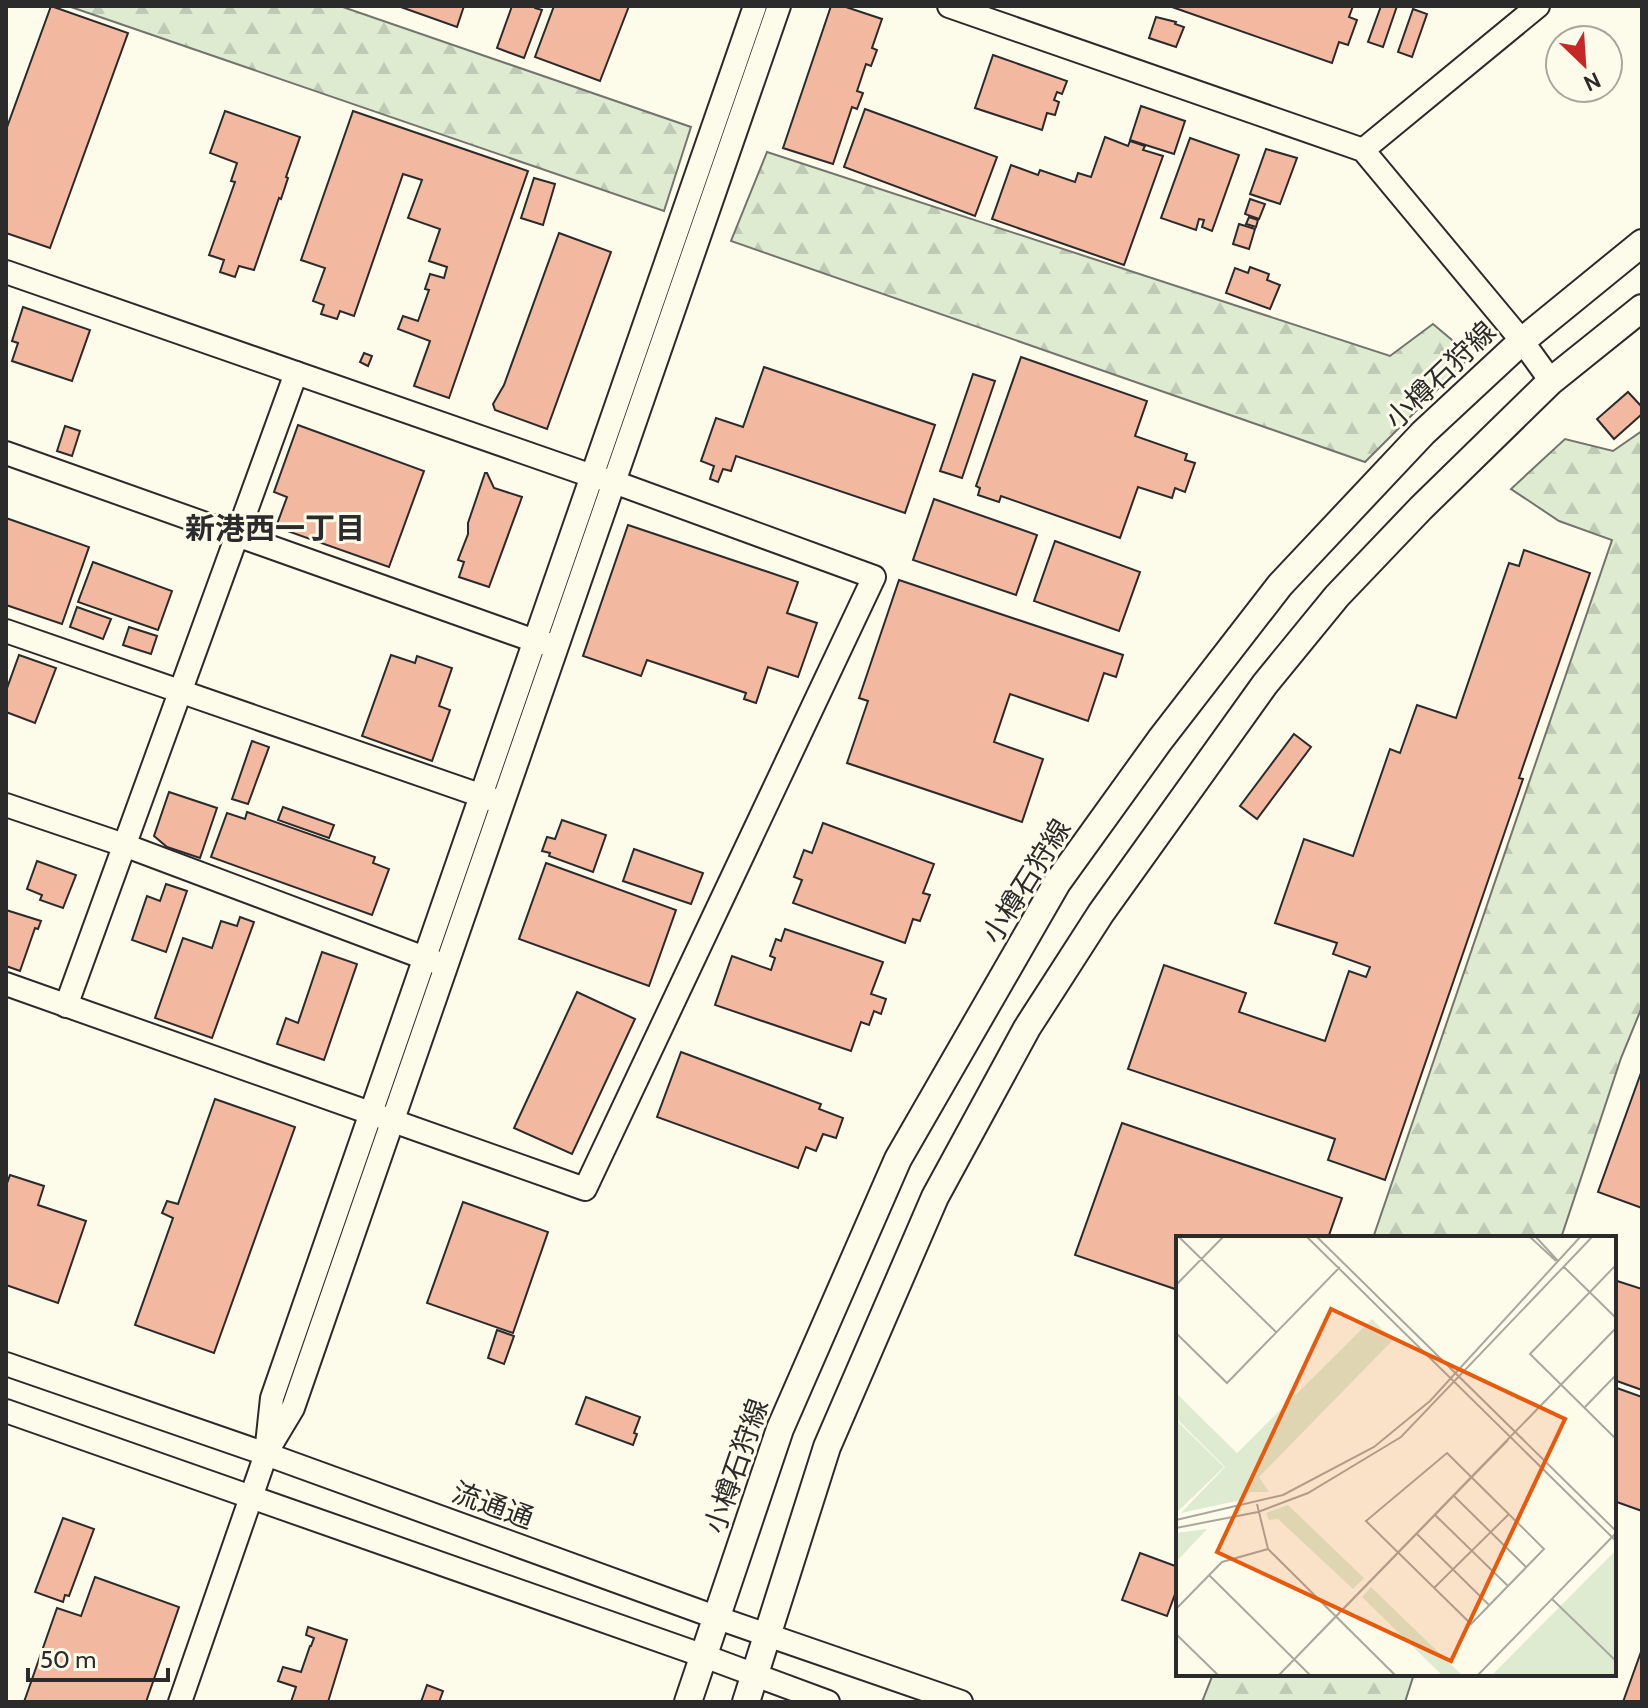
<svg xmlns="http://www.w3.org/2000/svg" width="1648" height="1708" viewBox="0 0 1648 1708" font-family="Cabin,'Noto Sans JP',sans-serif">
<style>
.forest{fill:url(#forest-firs);stroke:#74746e;stroke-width:2}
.building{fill:#f2b8a0;stroke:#2b2b2b;stroke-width:2}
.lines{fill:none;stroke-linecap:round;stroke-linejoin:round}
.minor-casing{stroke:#2b2b2b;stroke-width:26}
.major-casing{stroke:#2b2b2b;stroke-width:30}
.minor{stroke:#fdfbea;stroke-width:22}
.major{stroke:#fdfbea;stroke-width:26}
.labels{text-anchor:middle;stroke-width:6;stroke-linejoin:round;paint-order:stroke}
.street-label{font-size:28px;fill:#2b2b2b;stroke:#fdfbea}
.neighbourhood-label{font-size:30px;font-weight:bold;fill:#2b2b2b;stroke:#fdfbea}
.inset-road{fill:none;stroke:#a9a89e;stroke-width:2}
.view{fill:#e8590c;fill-opacity:0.15;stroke:#e8590c;stroke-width:4}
.inset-edge{fill:none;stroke:#2b2b2b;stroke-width:4}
</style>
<defs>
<pattern id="forest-firs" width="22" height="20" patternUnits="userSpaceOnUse" patternTransform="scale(2)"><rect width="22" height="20" fill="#deebd1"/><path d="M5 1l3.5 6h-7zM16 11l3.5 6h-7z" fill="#bfcab4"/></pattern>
</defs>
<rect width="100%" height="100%" fill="#fdfbea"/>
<g class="forest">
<polygon points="68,6 340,6 691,127 664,211"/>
<polygon points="767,152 1390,356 1433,324 1471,356 1365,462 731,241"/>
<polygon points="1642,431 1642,1007 1621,1058 1561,1238 1373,1238 1612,540 1559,521 1511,489 1565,439 1613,451"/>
<polygon points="1213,1674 1414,1674 1405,1702 1202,1702"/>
</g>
<g class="building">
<polygon points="51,6 128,33 50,248 6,233 6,130"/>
<polygon points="398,6 464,6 457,27"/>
<polygon points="512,6 535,6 535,8 542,10 524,58 497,48"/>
<polygon points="554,6 629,6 600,81 535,57"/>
<polygon points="831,6 843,6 882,19 872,48 877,50 871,66 866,64 857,91 863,93 857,109 852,107 833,164 783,148"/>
<polygon points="1353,6 1349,17 1357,20 1348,45 1339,42 1332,63 1172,7"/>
<polygon points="1381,6 1397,6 1383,47 1368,42"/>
<polygon points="1413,9 1427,14 1412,57 1398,52"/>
<polygon points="1156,17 1176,22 1175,24 1184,27 1176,47 1149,38"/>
<polygon points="993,55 1067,81 1062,94 1057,92 1054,100 1059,102 1055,115 1047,113 1042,130 975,108"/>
<polygon points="1141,106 1185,121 1174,154 1130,140"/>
<polygon points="865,109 997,157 975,216 844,167"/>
<polygon points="225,111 300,137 286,177 288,178 281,199 279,198 254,270 239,266 235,277 220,272 224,260 209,255 235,182 231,181 237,163 210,153"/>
<polygon points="353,111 528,171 449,398 414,386 430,341 398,329 403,316 418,321 429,290 425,289 430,274 444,278 447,267 429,261 440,229 408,218 422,180 403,174 354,316 340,311 337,319 321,314 324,305 313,301 325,268 301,260"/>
<polygon points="1105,137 1128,146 1130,141 1145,146 1143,150 1163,156 1124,265 992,219 1011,165 1038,175 1040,170 1075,182 1078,173 1091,177"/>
<polygon points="1190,138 1239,155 1212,231 1202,227 1204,220 1199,219 1196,230 1161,218"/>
<polygon points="1266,149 1297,158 1280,204 1250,194"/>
<polygon points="534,178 555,184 543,225 521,218"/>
<polygon points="1250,199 1265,204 1259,219 1245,214"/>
<polygon points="1249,217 1258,220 1256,227 1246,224"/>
<polygon points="1239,224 1255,229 1249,249 1233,244"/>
<polygon points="559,233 611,252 547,429 495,410 493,404 504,385"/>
<polygon points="1250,267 1269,274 1267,280 1280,285 1270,309 1226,293 1235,268 1248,273"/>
<polygon points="23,307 90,330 72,381 12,361 18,343 12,341"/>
<polygon points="364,353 372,356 368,366 360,362"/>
<polygon points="1021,357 1147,401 1135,436 1187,454 1185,460 1195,463 1185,492 1175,488 1172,498 1138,487 1120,538 1001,496 999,502 978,495 980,488 976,486"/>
<polygon points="764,367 935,425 905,513 736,456 731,471 723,469 718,482 710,479 714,466 701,461 716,418 743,427"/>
<polygon points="973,374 995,381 962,478 940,471"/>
<polygon points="1628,392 1642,407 1642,414 1614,439 1597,419"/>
<polygon points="298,425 424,471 389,567 276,527 287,497 274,492"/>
<polygon points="65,426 80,431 72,456 57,451"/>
<polygon points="485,473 487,473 494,488 522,497 489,587 459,577 464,562 458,560 468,534 468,523"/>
<polygon points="934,499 1037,535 1016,595 913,560"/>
<polygon points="6,518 89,547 62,624 6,605"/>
<polygon points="628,525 798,582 787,613 817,623 798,677 768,667 756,703 744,699 746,693 647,660 641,676 583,656"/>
<polygon points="1055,541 1140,572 1119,631 1034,601"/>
<polygon points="1524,550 1590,573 1519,778 1523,779 1385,1180 1328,1160 1335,1139 1128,1069 1164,965 1246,993 1239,1012 1325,1041 1349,971 1366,977 1370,967 1333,954 1337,943 1275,923 1304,839 1353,856 1390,749 1400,753 1417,705 1456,718 1509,563 1519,566"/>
<polygon points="93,562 172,591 158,630 78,602"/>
<polygon points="899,580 1123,655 1116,677 1104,673 1088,721 1010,694 994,742 1043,759 1022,822 847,763 868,701 859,698"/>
<polygon points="77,607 111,619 103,639 70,627"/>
<polygon points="129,627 157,636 151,654 123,645"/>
<polygon points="19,655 56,668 35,723 6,712 6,691"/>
<polygon points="391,655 415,663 417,656 452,668 439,706 450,710 432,761 362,736"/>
<polygon points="1294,734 1311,747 1257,819 1240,806"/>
<polygon points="252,741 269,747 248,804 232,799"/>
<polygon points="169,792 217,808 200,858 167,847 154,836"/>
<polygon points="283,807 334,825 329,838 278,820"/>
<polygon points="247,812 375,857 373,863 389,869 372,915 211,857 227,813 245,819"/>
<polygon points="562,820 606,835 593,872 549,856 550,853 542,851 547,837 555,839"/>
<polygon points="823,823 934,864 923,893 930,895 920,921 913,919 905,943 793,903 802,880 794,877 804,850 812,853"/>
<polygon points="634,849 703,873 691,904 623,881"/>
<polygon points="37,861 76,875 63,908 40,900 42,895 27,889"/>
<polygon points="546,863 676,910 649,986 519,939"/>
<polygon points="166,884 187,891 166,952 132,940 147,896 160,901"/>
<polygon points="6,910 41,921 38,929 35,928 20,971 6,966"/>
<polygon points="240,917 254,922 212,1038 155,1018 183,938 212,948 221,921 237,926"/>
<polygon points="785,929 883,962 871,994 886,999 881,1014 874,1011 869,1025 861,1022 851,1051 715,1005 732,956 771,970 775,958 770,956 776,939 781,941"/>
<polygon points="322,952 357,964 324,1060 277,1044 286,1018 298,1023"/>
<polygon points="577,992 635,1019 572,1154 514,1128"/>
<polygon points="681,1052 821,1104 819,1109 843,1118 836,1138 823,1134 816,1151 806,1147 798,1168 657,1117"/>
<polygon points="1642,1070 1642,1208 1598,1192"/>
<polygon points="215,1099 295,1127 214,1353 135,1325 173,1218 162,1213 167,1201 178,1204"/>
<polygon points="1122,1123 1342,1198 1328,1238 1178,1238 1178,1290 1075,1255"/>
<polygon points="10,1175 44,1186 38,1205 86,1221 58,1303 6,1285 6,1186"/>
<polygon points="463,1202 548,1232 513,1333 427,1303"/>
<polygon points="1614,1280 1642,1289 1642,1390 1614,1380"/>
<polygon points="497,1330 514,1336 504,1364 488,1358"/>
<polygon points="1614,1387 1642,1397 1642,1511 1614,1501"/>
<polygon points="586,1397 640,1417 634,1433 637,1434 633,1445 576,1424"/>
<polygon points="63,1518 94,1529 69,1596 65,1595 63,1602 35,1592"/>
<polygon points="1140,1553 1178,1567 1178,1586 1167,1616 1122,1600"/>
<polygon points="95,1577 179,1607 146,1702 24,1702 57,1608 81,1616"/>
<polygon points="308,1627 347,1640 328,1702 291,1702 296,1687 278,1681 283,1667 301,1672 310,1646 311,1646 314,1638 306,1635"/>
<polygon points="1642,1649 1642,1702 1623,1702"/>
<polygon points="427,1685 443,1691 439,1702 421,1702"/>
</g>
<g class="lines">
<defs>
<g id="minor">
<polyline points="949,6 1363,150 1522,341 1551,381"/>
<polyline points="1363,150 1538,6"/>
<polyline points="6,272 592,476 614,482 874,577 585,1189 6,984"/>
<polyline points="6,453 535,641 548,644"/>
<polyline points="6,631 494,800"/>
<polyline points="6,805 124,845 438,963"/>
<polyline points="66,1006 296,373"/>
<polyline points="6,1364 266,1454 718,1618 961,1702"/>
<polyline points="6,1411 704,1656 828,1702"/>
<polyline points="269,1448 293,1408 779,6"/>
<polyline points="180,1702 266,1454 272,1398 755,6"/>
</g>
<g id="major">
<polyline points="688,1702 780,1429 898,1159 1057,883 1160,740 1280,585 1423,433 1522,341 1642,243"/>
<polyline points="746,1702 827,1447 935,1197 1027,1028 1101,913 1265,684 1337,596 1421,508 1551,381 1642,308"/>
</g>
</defs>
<use href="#minor" class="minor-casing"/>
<use href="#major" class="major-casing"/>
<use href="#minor" class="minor"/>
<use href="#major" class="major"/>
</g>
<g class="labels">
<g class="street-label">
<text transform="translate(1440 375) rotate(-44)" y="10">小樽石狩線</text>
<text transform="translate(1026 881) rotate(-58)" y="10">小樽石狩線</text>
<text transform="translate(736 1466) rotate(-71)" y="10">小樽石狩線</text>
<text transform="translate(493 1505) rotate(20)" y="10">流通通</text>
</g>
<g class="neighbourhood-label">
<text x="275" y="539">新港西一丁目</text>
</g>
</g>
<g transform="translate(1176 1236)">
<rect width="440" height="440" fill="#fdfbea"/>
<path d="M196,83l21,21 -134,137 10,15h-26l-2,8 -60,13 44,-46 -49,-49v-25l61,60zM112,269l76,73 -11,11 -75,-70 -9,1 -3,-7zM31,293l-31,33v-29zM440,314v126h-125zM195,351l92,89h-20l-81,-79z" fill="#deebd1"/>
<path d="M0,184l48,47 -48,46z" fill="#deebd1"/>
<path d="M5,193l27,32 -9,20 -23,7v-58z" fill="#deebd1"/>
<path class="inset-road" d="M2,0l98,96M130,0l310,305M140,0l300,295M353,0l27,25M359,0l23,25M440,29l-86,89 86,85M388,31l52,51M0,49l48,-49M0,97l51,50 113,-116M408,172l32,-33M271,217l97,96 -73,75 -105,-103zM278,260l72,71M81,268l11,45 128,127M259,279l73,71M0,284l107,-25 91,-48 56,-46 151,-165M0,292l82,-16 50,-19 93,-56 192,-201M241,298l72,71M33,339l102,101M258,352l75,-74M376,363l64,62M0,373l46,-47 46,-13M0,398l43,42M134,407l306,-315M102,440l230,-236M301,440l139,-143"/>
<path class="view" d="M155,73l234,110 -114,242 -234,-109z"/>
<rect width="440" height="440" class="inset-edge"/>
</g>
<rect width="1648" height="1708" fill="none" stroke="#2b2b2b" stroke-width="16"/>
<g transform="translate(1584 64) rotate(155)"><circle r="38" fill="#fdfbea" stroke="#a9a89e" stroke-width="2"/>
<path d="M0-6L14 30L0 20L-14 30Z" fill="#c62828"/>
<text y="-12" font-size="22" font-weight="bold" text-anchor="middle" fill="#2b2b2b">N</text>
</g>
<path d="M28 1668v12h140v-12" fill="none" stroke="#2b2b2b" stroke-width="4"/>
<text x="40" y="1668" font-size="24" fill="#2b2b2b" stroke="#fdfbea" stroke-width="6" paint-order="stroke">50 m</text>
</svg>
